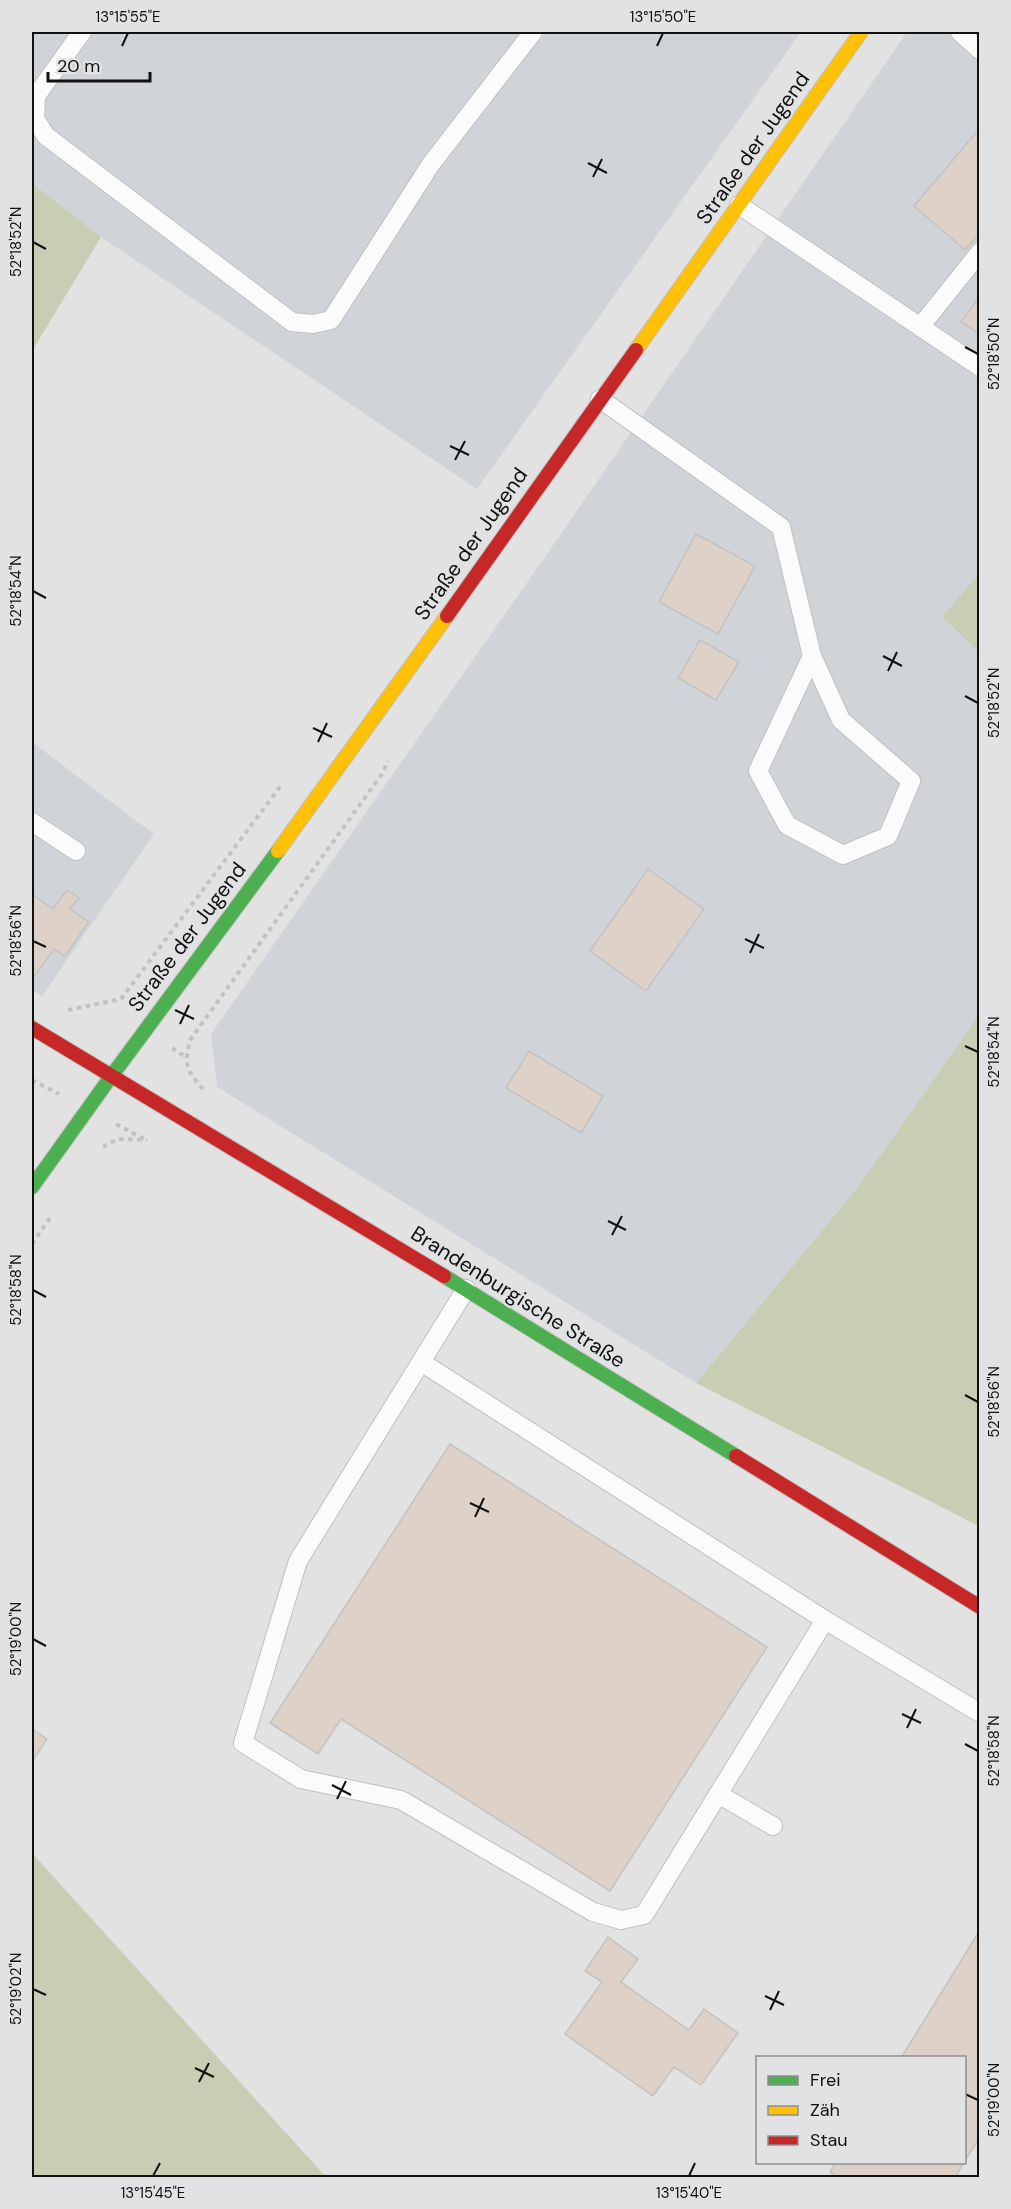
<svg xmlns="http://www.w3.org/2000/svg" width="1011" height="2209" viewBox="0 0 1011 2209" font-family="'DM Sans',sans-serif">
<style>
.built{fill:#d0d4d8}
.green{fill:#c8ceb3}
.building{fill:#ddd1c8;stroke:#c2c2c2;stroke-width:1.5}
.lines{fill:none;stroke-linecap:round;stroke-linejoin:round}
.lane-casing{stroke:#c0c0c1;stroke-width:20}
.fast-casing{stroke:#c0c0c1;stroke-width:16}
.slow-casing{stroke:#c0c0c1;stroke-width:16}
.jam-casing{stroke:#c0c0c1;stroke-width:16}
.path{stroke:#c2c2c3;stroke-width:4;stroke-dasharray:4.5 4.5;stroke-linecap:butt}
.lane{stroke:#fbfbfb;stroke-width:18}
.fast{stroke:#4caf50;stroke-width:14}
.slow{stroke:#ffc107;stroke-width:14}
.jam{stroke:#c62828;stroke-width:14}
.ticks{fill:none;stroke:#111112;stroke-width:2}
.labels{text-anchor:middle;stroke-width:4.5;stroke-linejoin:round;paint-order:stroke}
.street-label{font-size:21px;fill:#111112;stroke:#e1e2e3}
.neatline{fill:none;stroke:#111112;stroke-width:2}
.ticks-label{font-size:15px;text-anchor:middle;fill:#111112}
</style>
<rect width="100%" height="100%" fill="#e2e2e2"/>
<g class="built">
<polygon points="32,32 801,32 477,489 101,237 32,183"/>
<polygon points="907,32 979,32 979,573 942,617 979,652 979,1015 858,1187 696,1383 217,1087 211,1034 554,544"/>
<polygon points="32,742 154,834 42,996 32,990"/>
</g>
<g class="green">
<polygon points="32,183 101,237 32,351"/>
<polygon points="979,573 979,652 942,617"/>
<polygon points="979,1015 979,1526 696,1383 858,1187"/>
<polygon points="32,1853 326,2177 32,2177"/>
</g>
<g class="building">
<polygon points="980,128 980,233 965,250 914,206"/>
<polygon points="980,296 980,334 961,322"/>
<polygon points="696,534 755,566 718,634 659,602"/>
<polygon points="700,640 739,662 716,700 678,678"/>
<polygon points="648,869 704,909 646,991 590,951"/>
<polygon points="67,890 79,898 70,909 89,922 65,956 54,949 32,980 32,894 53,909"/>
<polygon points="529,1051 603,1096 581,1133 506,1088"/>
<polygon points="450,1444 767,1647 610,1891 341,1719 318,1754 270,1723"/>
<polygon points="32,1729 47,1739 32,1762"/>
<polygon points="980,1930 980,2137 964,2162 964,2058 901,2058"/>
<polygon points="608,1937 638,1959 621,1982 689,2030 704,2009 738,2033 701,2085 674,2067 653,2096 565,2034 602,1982 585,1971"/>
<polygon points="836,2162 964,2162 955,2178 839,2178 830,2172"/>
</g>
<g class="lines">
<defs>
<g id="lane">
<polyline points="82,32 36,96 35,119 46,136 292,322 313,324 331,320 431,164 533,32"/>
<polyline points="960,32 980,50"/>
<polyline points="739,205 980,367"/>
<polyline points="920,327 980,252"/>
<polyline points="600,399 781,527 812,656 758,771 787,825 843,855 888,836 911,781 841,720 812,656"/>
<polyline points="32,822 76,851"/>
<polyline points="421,1362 825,1620 644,1915 621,1920 593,1912 401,1800 301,1779 243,1743 298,1561 466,1289"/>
<polyline points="825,1620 980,1713"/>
<polyline points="718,1794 773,1826"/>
</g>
<g id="fast">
<polyline points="32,1187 110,1078 278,851"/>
<polyline points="444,1276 736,1456"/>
</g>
<g id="slow">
<polyline points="636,350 861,32"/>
<polyline points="278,851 447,616"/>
</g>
<g id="jam">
<polyline points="447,616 636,350"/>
<polyline points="32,1028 444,1276"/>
<polyline points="736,1456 980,1607"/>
</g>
</defs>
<use href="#lane" class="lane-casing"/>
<use href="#fast" class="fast-casing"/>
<use href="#slow" class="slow-casing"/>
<use href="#jam" class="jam-casing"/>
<g class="path">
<polyline points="68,1010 121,999 280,787"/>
<polyline points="172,1048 187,1058"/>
<polyline points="32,1080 59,1094"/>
<path d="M203,1089c-17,-19 -19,-24 -13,-49l192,-266 6,-13"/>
<polyline points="116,1124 144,1139"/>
<polyline points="103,1147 118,1139 147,1140"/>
<polyline points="32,1244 52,1215"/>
</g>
<use href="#lane" class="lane"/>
<use href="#fast" class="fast"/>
<use href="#slow" class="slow"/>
<use href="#jam" class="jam"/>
</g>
<path class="ticks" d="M122,46l6,-13M657,46l6,-13M588,163l19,10M593,177l9,-18M33,242l13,7M965,347l13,7M450,446l19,9M455,460l10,-19M33,591l13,7M883,656l19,10M888,671l9,-19M965,696l13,7M313,728l19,9M318,742l9,-19M745,939l19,9M33,941l13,6M750,953l9,-19M175,1010l19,9M180,1024l9,-19M965,1046l13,6M608,1221l18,9M612,1235l10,-19M33,1290l13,7M965,1395l13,7M470,1503l19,9M475,1517l9,-19M33,1639l13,7M902,1714l19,9M907,1728l9,-19M965,1744l13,7M332,1785l19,10M337,1799l9,-18M33,1989l13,6M765,1996l19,9M770,2010l9,-19M195,2068l19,9M199,2082l10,-19M965,2094l13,6M153,2176l7,-13M689,2176l6,-13"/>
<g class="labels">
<g class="street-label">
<text transform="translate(753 148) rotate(-55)" y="7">Straße der Jugend</text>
<text transform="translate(471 544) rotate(-55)" y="7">Straße der Jugend</text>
<text transform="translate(187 937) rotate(-53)" y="7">Straße der Jugend</text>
<text transform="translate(518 1297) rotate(32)" y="7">Brandenburgische Straße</text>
</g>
</g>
<rect width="1011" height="2209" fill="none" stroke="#e1e2e3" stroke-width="66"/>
<rect x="756" y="2056" width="210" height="108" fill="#e1e2e3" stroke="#8e8e8f" stroke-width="1.5"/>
<rect x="768" y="2076" width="30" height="9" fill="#4caf50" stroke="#8e8e8f" stroke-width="1.5"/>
<text x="810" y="2086" font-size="18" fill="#111112">Frei</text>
<rect x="768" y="2106" width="30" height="9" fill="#ffc107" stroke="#8e8e8f" stroke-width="1.5"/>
<text x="810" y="2116" font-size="18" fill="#111112">Zäh</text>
<rect x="768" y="2136" width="30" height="9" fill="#c62828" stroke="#8e8e8f" stroke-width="1.5"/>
<text x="810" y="2146" font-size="18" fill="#111112">Stau</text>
<path d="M48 72v9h102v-9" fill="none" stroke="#111112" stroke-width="3"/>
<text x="57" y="72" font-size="18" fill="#111112" stroke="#e1e2e3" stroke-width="4.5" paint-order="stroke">20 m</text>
<rect x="33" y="33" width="945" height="2143" class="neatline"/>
<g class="ticks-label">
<text x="128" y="22">13°15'55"E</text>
<text x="663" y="22">13°15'50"E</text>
<text transform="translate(16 242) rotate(-90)" y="5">52°18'52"N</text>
<text transform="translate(994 354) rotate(-90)" y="5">52°18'50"N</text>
<text transform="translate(16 591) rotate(-90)" y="5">52°18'54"N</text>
<text transform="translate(994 703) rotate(-90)" y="5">52°18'52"N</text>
<text transform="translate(16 941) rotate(-90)" y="5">52°18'56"N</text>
<text transform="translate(994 1052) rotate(-90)" y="5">52°18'54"N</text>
<text transform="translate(16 1290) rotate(-90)" y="5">52°18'58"N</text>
<text transform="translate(994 1402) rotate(-90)" y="5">52°18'56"N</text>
<text transform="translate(16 1639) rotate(-90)" y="5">52°19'00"N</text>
<text transform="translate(994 1751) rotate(-90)" y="5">52°18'58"N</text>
<text transform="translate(16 1989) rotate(-90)" y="5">52°19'02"N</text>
<text transform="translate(994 2100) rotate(-90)" y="5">52°19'00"N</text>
<text x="153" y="2198">13°15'45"E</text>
<text x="689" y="2198">13°15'40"E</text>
</g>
</svg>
